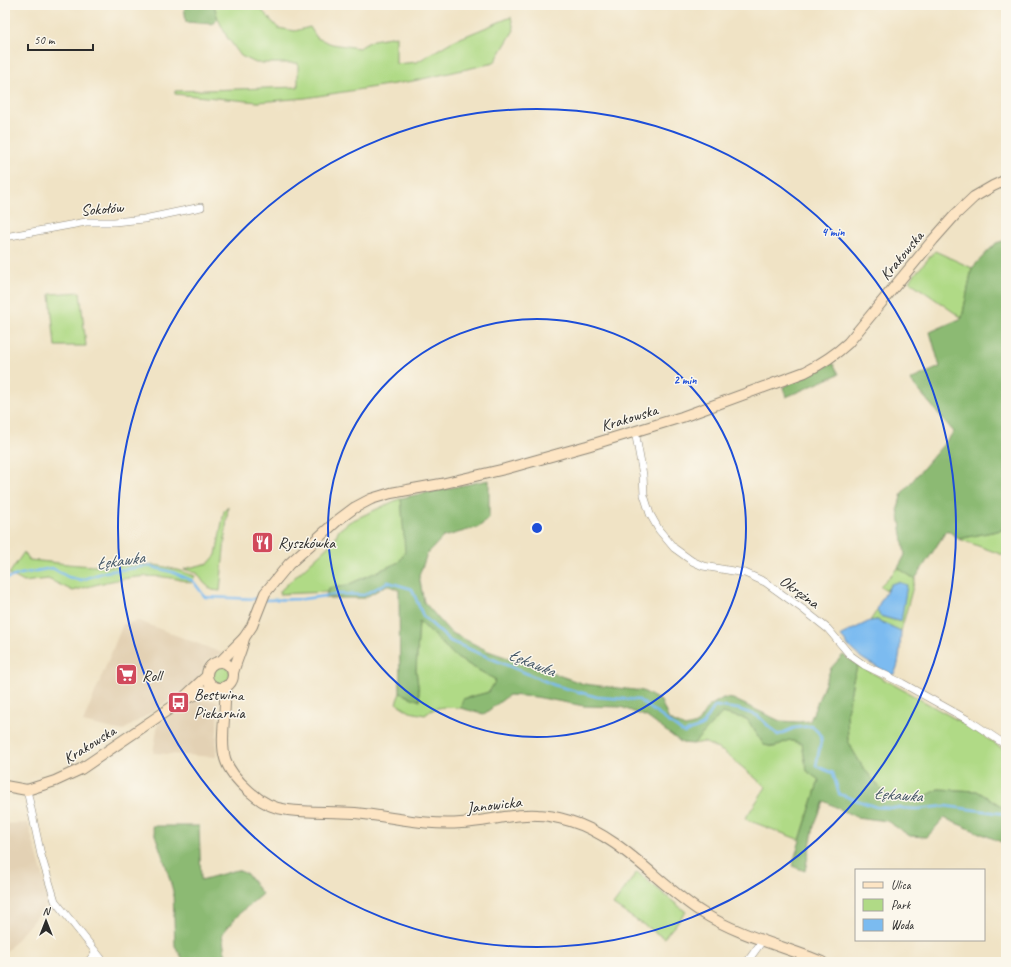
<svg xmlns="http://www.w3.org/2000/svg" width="1011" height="967" viewBox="0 0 1011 967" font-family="Caveat,sans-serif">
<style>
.built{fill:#e3d1b4}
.green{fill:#b0da86;stroke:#6e8258}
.forest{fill:#8cba73;stroke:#5c724f}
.water{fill:#7bbbf0;stroke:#53738e}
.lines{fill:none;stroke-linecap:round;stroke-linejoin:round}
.stream{stroke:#7bbbf0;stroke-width:2.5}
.street-casing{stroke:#8e8778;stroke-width:8}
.secondary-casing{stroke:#8e8778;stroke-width:12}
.street{stroke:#fff;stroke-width:7}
.secondary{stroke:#fde5c4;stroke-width:10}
.ring{fill:none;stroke:#1d4ed8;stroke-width:2}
.labels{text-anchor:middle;stroke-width:3;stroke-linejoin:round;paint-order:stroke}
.street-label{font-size:16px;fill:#2b2b2b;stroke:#fbf7ec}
.poi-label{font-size:16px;fill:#2b2b2b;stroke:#fbf7ec;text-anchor:start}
.water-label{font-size:17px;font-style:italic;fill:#435666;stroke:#fbf7ec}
.centre{fill:#1d4ed8;stroke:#fbf7ec;stroke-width:2}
.ring-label{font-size:12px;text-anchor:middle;font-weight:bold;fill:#1d4ed8;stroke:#fbf7ec;stroke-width:3;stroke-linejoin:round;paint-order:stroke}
</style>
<rect width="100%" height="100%" fill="#fbf7ec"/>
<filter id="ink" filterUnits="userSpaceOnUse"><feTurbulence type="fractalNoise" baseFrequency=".025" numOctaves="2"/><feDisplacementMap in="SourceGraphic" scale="8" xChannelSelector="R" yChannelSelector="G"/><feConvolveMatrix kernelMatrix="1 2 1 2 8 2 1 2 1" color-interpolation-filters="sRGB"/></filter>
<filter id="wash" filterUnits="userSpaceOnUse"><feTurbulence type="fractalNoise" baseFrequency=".012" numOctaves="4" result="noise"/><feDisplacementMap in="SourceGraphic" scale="16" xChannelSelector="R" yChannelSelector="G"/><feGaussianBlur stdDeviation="0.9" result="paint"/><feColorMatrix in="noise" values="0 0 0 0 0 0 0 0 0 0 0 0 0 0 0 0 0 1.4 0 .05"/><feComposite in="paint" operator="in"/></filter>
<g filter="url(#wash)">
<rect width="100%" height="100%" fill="#f0e3c5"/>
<g class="built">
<polygon points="139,621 222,653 206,661 198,680 158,708 122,731 83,722 123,624"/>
<polygon points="192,700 218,701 216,757 153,753 158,724"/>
<polygon points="28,823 50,901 5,953 5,824"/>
</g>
<g class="green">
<polygon points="214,5 257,5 278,28 295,31 310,27 317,38 332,44 359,48 373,40 396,36 396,64 417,62 451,42 511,17 514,30 494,63 413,81 305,98 258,102 175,94 175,91 298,87 298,63 256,63 241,56 227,37 218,19"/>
<polygon points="935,251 972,268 962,318 909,281"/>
<polygon points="80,292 86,346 55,346 50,294"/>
<polygon points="401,498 406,552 399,562 345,586 329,588 327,592 279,594 281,590 334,541 338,531 349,522"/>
<polygon points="228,507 220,591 212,590 204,583 197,573 184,569 209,563 216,555 224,511"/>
<polygon points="1006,529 1006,552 1003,555 959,539"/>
<path d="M24,552l5,8c24,2 48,6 73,6 17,1 34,-3 52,-1 14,2 28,6 41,11l-4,7c-39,-14 -80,-3 -118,8l-25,-12 -24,3 -15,-8z"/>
<polygon points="898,568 915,579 901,631 877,620 870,621 877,610 880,616 901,622 891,584 886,591 880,586"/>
<path d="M419,621l38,37 39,22 -7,12 -26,7 -3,9c-15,-1 -23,-3 -35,7l-15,-3 -14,-9 4,-10 20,8 -4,-31z"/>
<circle cx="220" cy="674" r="10"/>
<polygon points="858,665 970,727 1006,751 1006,809 977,791 938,789 918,801 889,799 862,766 848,742 847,712 853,680"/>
<polygon points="722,713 747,719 764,745 774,747 789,740 802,744 807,771 819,780 800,840 745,819 766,787 724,752 704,742 693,744"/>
<polygon points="637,872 686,912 664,938 613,905"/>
</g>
<g class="forest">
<path d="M121,5h93l4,14 -6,5 -26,-2 -2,-17c-21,4 -42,4 -63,0z"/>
<polygon points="1006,240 1006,529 959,539 947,530 915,579 898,568 905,555 898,508 902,493 954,432 910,380 940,367 930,332 962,318 972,268 996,243"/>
<polygon points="833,363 839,374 786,397 783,387"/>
<polygon points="489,480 489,518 479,527 443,537 427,554 419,576 424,602 450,632 488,651 584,684 643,691 661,701 669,720 685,727 697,724 708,707 723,698 733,699 780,721 799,722 810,721 831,668 843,655 858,665 853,680 847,712 848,742 862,766 889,799 918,801 938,789 977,791 1006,809 1006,844 944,818 927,837 910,836 887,821 856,817 824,801 814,826 805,871 792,866 819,780 807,771 802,744 789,740 774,747 764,745 747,719 722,713 693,744 682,743 647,717 621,707 584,706 536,697 509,695 484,714 460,708 463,699 489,692 496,680 457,658 419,621 416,670 420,701 400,693 399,590 387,585 364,598 325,598 329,588 345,586 399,562 405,552 401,498"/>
<polygon points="152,826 199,826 201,880 237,870 247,874 262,894 240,913 222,934 225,953 232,962 184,961 175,946 173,891 166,866"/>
</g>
<g class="water">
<polygon points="898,582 907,585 901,622 880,616 877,610 879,604 891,584"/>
<path d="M877,620l24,11c-1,11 0,35 -8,44 -22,-11 -40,-18 -52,-40l29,-14z"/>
</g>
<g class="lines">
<g class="stream">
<polyline points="5,579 21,574 52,568 68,577 81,580 105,572 148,566 172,572 193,581 205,597 260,599"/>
<polyline points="265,600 303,599 340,594 364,595 388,582 412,589 423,616 450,641 554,685 597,697 639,700 684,733 702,726 715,706 738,709 758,716 778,735 794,728 812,726 822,736 816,766 833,773 839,794 876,807 918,809 945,806 1006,814"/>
</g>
</g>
</g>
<g filter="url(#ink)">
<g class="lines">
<defs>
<g id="street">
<polyline points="5,237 86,222 114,222 144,219 201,207"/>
<polyline points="635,431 643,475 644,495 650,514 659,530 674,548 692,561 703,566 745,573 765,582 804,610 828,629 850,655 864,665 902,683 970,721 1006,745"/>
<polyline points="27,790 41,855 55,901 104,962"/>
<polyline points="88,962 96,952"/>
<polyline points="747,962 763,940"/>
</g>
<g id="secondary">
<circle cx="220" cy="675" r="13"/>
<path d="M220,662l24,-24 8,-12 13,-33 24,-29 49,-44 16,-12 17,-9 20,-6 50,-9 64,-15 82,-23 95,-29 123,-45c16,-8 30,-17 43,-29l85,-103 23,-26 18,-17 19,-11 13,-6"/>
<path d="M233,673c3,-12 9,-23 11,-35"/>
<path d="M226,686c-1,11 -1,22 -2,33 -3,35 -2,48 25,72 11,10 25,18 39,19 22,3 45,1 67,3 35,3 70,13 106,10 25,-1 51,-10 77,-8 11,0 22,3 32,6 53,16 88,64 133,92 37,23 80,33 119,49"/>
<polyline points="185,699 215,687"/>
<polyline points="5,786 27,790 55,781 81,769 178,703 207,676"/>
</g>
</defs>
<use href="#street" class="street-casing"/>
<use href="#secondary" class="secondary-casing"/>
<use href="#street" class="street"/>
<use href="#secondary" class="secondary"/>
</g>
</g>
<g class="ring">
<circle cx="537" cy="528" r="209"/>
<circle cx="537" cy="528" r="419"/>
</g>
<defs>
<symbol id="restaurant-square" viewBox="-11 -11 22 22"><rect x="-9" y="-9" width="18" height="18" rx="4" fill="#d1495b" stroke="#fbf7ec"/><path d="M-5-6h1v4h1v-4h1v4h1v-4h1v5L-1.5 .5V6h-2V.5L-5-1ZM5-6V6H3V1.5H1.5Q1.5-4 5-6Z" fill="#fff"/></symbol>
<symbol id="supermarket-square" viewBox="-11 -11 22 22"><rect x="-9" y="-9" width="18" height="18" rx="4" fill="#d1495b" stroke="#fbf7ec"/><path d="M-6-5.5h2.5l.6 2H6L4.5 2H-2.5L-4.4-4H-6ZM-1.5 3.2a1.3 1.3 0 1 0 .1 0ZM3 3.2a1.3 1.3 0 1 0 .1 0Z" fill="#fff"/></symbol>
<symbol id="bus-square" viewBox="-11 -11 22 22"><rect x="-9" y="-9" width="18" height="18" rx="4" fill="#d1495b" stroke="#fbf7ec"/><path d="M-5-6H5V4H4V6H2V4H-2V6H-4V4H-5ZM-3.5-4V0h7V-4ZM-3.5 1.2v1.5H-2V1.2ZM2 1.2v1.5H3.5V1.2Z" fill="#fff"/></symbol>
</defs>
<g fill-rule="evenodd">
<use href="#restaurant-square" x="250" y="530" width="25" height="25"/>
<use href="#supermarket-square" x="114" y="662" width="25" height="25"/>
<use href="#bus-square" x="166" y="690" width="25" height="25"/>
</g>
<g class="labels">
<g class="street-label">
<text transform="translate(102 208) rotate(-4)" y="6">Sokołów</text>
<text transform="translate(901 255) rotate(-50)" y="6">Krakowska</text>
<text transform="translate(629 417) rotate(-17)" y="6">Krakowska</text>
<text transform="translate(800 591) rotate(36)" y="6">Okrężna</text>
<text transform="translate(89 744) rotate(-32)" y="6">Krakowska</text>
<text transform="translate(494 804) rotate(-7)" y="6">Janowicka</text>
</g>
<g class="poi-label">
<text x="278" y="548">Ryszkówka</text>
<text x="142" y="681">Roll</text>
<text x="194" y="700">Bestwina<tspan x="194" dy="18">Piekarnia</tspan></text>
</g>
<g class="water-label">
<text transform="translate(120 560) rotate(-8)" y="6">Łękawka</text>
<text transform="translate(532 662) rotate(22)" y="6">Łękawka</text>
<text transform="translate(898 794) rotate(4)" y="6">Łękawka</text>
</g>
</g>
<circle cx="537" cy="528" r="6" class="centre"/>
<g class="ring-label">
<text x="833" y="236">4 min</text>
<text x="685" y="384">2 min</text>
</g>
<rect width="1011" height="967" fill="none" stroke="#fbf7ec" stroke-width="20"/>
<rect x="855" y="869" width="130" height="72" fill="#fbf7ec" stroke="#a8a59f"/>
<rect x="863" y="882" width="20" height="6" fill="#fde5c4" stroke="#a8a59f"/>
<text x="891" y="889" font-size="12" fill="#2b2b2b">Ulica</text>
<rect x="863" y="899" width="20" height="12" fill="#b0da86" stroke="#a8a59f"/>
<text x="891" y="909" font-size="12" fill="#2b2b2b">Park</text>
<rect x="863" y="919" width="20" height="12" fill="#7bbbf0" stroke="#a8a59f"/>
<text x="891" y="929" font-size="12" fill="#2b2b2b">Woda</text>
<g transform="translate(46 921)" stroke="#fbf7ec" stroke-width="3" paint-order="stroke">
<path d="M0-3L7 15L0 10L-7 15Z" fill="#2b2b2b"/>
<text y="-6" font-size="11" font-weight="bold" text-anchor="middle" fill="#2b2b2b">N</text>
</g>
<path d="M28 44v6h65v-6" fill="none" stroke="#2b2b2b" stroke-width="2"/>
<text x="34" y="44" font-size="12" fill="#2b2b2b" stroke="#fbf7ec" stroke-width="3" paint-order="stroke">50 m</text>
</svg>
